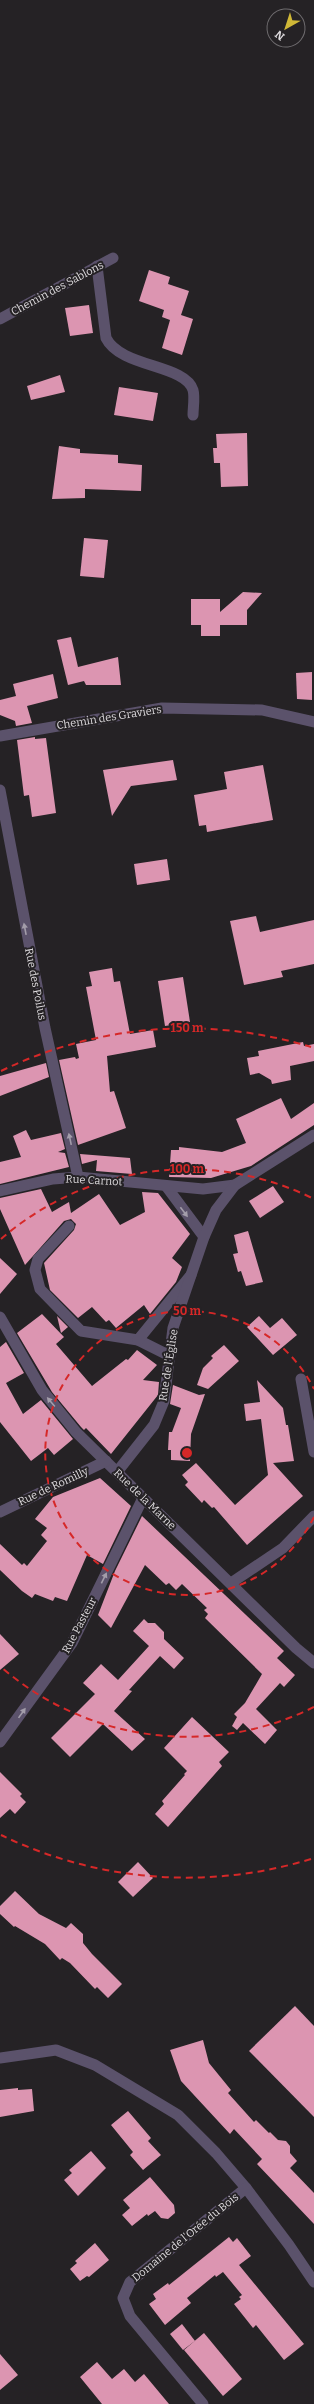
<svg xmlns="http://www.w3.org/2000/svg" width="314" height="2404" viewBox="0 0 314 2404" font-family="Bitter,serif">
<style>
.building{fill:#dc95b1}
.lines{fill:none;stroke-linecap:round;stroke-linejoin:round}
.service{stroke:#5b526b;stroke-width:11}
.minor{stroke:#5b526b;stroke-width:11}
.oneway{fill:#a39daa}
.ring{fill:none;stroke:#d62828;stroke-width:2;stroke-dasharray:7 5}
.labels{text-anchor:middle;stroke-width:4;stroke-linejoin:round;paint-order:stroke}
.street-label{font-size:11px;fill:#dedbde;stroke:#252225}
.centre{fill:#d62828;stroke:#252225;stroke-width:2}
.ring-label{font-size:12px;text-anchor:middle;font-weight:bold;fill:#d62828;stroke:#252225;stroke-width:4;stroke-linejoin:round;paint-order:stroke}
</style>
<rect width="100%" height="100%" fill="#252225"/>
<g class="building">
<polygon points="149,270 170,277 168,284 189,291 181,315 193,319 182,355 162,348 170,320 162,317 164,310 139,301"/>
<polygon points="89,305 93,333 70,336 65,308"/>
<polygon points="60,375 65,392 31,400 27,386"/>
<polygon points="119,387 158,393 153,421 114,415"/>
<polygon points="247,433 248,486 221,487 220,463 214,463 213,448 217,448 216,434"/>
<polygon points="59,446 80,449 80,453 118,455 118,463 142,465 141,491 85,489 85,498 52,499"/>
<polygon points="84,538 108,540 104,578 80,576"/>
<polygon points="243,592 262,593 247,610 247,625 220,625 220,636 201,636 201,625 191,625 191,599 220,599 220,612"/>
<polygon points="71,637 78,667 118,657 121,685 86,685 84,681 68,685 57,640"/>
<polygon points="312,672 312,700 297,699 296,673"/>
<polygon points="53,674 58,698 27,706 32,723 16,726 15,721 0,715 0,700 16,696 13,684"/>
<polygon points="35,737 35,739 46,738 56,813 32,817 29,795 24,796 17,740"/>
<polygon points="173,760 177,780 131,786 112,816 103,770"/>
<polygon points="263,765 273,820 207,832 206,825 199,826 194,795 227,789 224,772"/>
<polygon points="167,859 170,880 137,885 134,864"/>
<polygon points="256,916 260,932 314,920 314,964 281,971 283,977 244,985 230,921"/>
<polygon points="112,968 114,982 120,981 130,1034 153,1030 156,1047 107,1056 110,1092 114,1091 126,1128 78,1145 59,1060 75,1057 76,1059 79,1058 76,1044 96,1040 86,987 92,986 89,972"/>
<polygon points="183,977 190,1022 165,1026 158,981"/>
<polygon points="303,1042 304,1046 314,1044 314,1061 290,1066 291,1080 272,1084 271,1080 259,1073 250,1075 247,1058 259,1056 258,1051"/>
<polygon points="46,1063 49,1077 0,1096 0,1076"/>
<polygon points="281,1098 291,1119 314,1103 314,1125 251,1166 211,1178 169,1177 171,1150 179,1150 179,1147 222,1152 246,1143 236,1119"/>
<polygon points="26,1130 31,1140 61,1133 65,1149 58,1152 65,1153 69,1167 0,1184 0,1162 21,1157 13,1136"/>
<polygon points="80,1154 130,1158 132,1174 96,1171 97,1160 82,1164"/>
<polygon points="273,1186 284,1202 260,1218 249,1201"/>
<polygon points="41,1189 52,1212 69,1202 71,1213 99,1194 120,1225 145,1212 142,1192 158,1193 190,1234 172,1258 182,1267 176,1282 150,1314 144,1305 116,1328 109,1320 106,1322 92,1307 78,1318 50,1290 44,1263 74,1230 76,1224 71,1219 64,1221 25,1265 0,1209 0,1198"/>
<polygon points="248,1231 263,1282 246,1286 241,1271 238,1272 233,1254 238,1253 234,1235"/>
<polygon points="0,1258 17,1274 0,1294"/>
<polygon points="42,1314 64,1337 56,1344 92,1386 126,1359 128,1360 137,1350 157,1365 143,1380 159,1382 158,1395 111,1454 86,1428 84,1430 81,1427 52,1392 17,1333"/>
<polygon points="57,1316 68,1327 61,1333"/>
<polygon points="259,1316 270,1328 282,1318 297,1335 273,1355 247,1327"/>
<polygon points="6,1342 24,1373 6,1383 23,1414 41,1400 73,1439 54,1455 48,1448 31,1461 0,1422 0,1347"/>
<polygon points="224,1345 239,1361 208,1389 197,1385 203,1368 213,1358 211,1356"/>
<polygon points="257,1380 283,1408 286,1425 288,1425 294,1461 273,1463 303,1496 247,1545 214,1507 212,1508 204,1500 202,1503 185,1485 188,1482 182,1475 196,1463 235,1505 268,1475 261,1419 246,1421 244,1404 260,1402"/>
<polygon points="173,1385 199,1395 205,1394 191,1434 190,1461 171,1460 171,1450 168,1450 169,1432 172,1432 181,1408 170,1404"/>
<polygon points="100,1478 131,1506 103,1564 87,1555 67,1601 55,1597 53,1601 35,1594 32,1598 22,1591 0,1570 0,1544 22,1565 24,1563 27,1566 47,1541 41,1535 47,1528 35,1519 53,1497"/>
<polygon points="142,1516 284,1651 277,1658 295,1675 284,1687 280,1683 256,1709 277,1730 265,1744 243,1723 237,1730 232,1726 237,1717 234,1714 245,1703 262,1674 205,1618 208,1614 204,1610 207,1608 182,1584 176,1590 169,1583 166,1585 145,1565 111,1628 98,1615 115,1571"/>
<polygon points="144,1619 148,1623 155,1623 164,1632 164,1639 184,1658 174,1669 160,1656 129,1690 132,1691 114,1711 145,1739 132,1751 103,1724 70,1757 51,1738 95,1694 83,1683 101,1664 118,1680 149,1646 133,1631"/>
<polygon points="0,1634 19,1654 0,1670"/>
<polygon points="192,1717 229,1752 219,1762 222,1766 168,1827 155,1814 164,1804 162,1801 185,1775 184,1774 187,1771 164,1748"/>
<polygon points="0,1772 22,1794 20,1796 26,1802 15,1814 10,1809 0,1818"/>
<polygon points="138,1862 153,1878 133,1897 118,1882"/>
<polygon points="15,1891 39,1914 66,1928 71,1923 83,1934 83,1943 92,1954 122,1984 108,1998 97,1987 95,1989 70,1963 62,1958 60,1960 45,1944 15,1926 14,1927 0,1914 0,1906"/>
<polygon points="295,2006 314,2026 314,2117 249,2051"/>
<polygon points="203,2040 209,2063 231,2090 228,2093 254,2122 256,2120 269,2133 270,2132 278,2140 286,2141 290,2146 290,2153 297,2161 290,2168 314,2193 314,2224 257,2164 262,2159 234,2129 230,2134 181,2081 170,2050"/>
<polygon points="18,2088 18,2090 32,2089 34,2111 0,2117 0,2090"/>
<polygon points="128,2111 151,2138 148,2141 161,2155 143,2170 130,2155 133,2152 111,2125"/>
<polygon points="91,2151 106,2168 78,2196 64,2180 72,2173 69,2170"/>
<polygon points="150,2177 174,2205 175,2213 168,2219 161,2218 155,2211 148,2216 147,2214 132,2226 122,2215 130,2208 123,2200"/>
<polygon points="229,2237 233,2242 237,2238 251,2256 239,2265 304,2344 284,2360 256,2325 253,2328 234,2304 241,2299 239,2297 242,2295 223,2272 216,2277 215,2275 187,2298 191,2303 165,2325 149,2304 156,2299 153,2294 168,2283 169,2285"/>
<polygon points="95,2243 109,2260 89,2277 87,2276 80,2281 70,2269 77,2263 75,2261"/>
<polygon points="182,2324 195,2341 183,2350 170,2334"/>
<polygon points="204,2333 242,2379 223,2396 184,2350"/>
<polygon points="0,2354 18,2375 0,2390"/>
<polygon points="97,2362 112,2379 124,2369 135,2382 144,2374 169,2404 102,2404 80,2377"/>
</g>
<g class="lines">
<g class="service">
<path d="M97,266l9,72c15,30 79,26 87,52 2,7 0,18 0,25"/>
<polyline points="69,1226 38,1259 35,1270 40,1289 81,1331 138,1340 170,1356"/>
<polyline points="138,1340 191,1275"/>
</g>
<g class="minor">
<polyline points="0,319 113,258"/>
<polyline points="0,736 162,708 262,710 314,722"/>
<polyline points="0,790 45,1028 78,1177"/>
<polyline points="166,1186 204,1237"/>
<polyline points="0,1191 53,1179 78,1177 203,1189 235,1185"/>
<polyline points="0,1317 42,1390 76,1432 296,1648 314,1663"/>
<polyline points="301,1379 314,1452"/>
<polyline points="117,1472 154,1425 164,1401 173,1328 204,1237 216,1210 235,1185 314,1135"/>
<polyline points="0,1512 106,1461"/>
<polyline points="231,1583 283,1548 314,1516"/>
<polyline points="0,1742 72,1643 143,1498"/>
<polyline points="0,2058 56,2050 95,2065 178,2115 216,2153 246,2188 289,2245 314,2282"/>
<polyline points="203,2404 130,2316 123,2298 130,2282 246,2188"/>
</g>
</g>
<defs><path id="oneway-solid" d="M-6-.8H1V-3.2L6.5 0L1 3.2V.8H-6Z"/></defs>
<g class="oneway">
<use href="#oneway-solid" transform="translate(25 929) rotate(-101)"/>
<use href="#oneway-solid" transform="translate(70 1139) rotate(-102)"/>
<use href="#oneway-solid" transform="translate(184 1212) rotate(53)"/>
<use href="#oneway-solid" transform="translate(51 1402) rotate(-130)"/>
<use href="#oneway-solid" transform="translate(104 1578) rotate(-64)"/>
<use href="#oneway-solid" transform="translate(22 1713) rotate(-55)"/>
</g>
<g class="ring">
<path d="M314 1517A142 142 0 1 1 314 1389"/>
<path d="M314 1707A284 284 0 0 1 1 1667M1 1239A284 284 0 0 1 314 1199"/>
<path d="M311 1859A425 425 0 0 1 1 1835M1 1071A425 425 0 0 1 311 1047"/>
</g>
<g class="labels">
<g class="street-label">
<text transform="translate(57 288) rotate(-28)" y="4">Chemin des Sablons</text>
<text transform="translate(109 717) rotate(-9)" y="4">Chemin des Graviers</text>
<text transform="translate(36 984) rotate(79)" y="4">Rue des Poilus</text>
<text transform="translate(94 1180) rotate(3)" y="4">Rue Carnot</text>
<text transform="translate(168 1365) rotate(-81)" y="4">Rue de l'Église</text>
<text transform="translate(53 1486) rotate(-25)" y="4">Rue de Romilly</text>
<text transform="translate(145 1499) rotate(44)" y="4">Rue de la Marne</text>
<text transform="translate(79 1625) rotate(-62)" y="4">Rue Pasteur</text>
<text transform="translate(185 2237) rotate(-39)" y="4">Domaine de l'Orée du Bois</text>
</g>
</g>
<circle cx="187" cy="1453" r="6" class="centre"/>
<g class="ring-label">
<text x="187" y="1032">150 m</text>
<text x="187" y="1173">100 m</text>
<text x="187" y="1315">50 m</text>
</g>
<g transform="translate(286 28) rotate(219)"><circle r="19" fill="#252225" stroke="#6f6c6f"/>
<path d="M0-3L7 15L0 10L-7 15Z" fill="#d0b837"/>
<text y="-6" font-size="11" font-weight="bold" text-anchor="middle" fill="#dedbde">N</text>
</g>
</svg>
